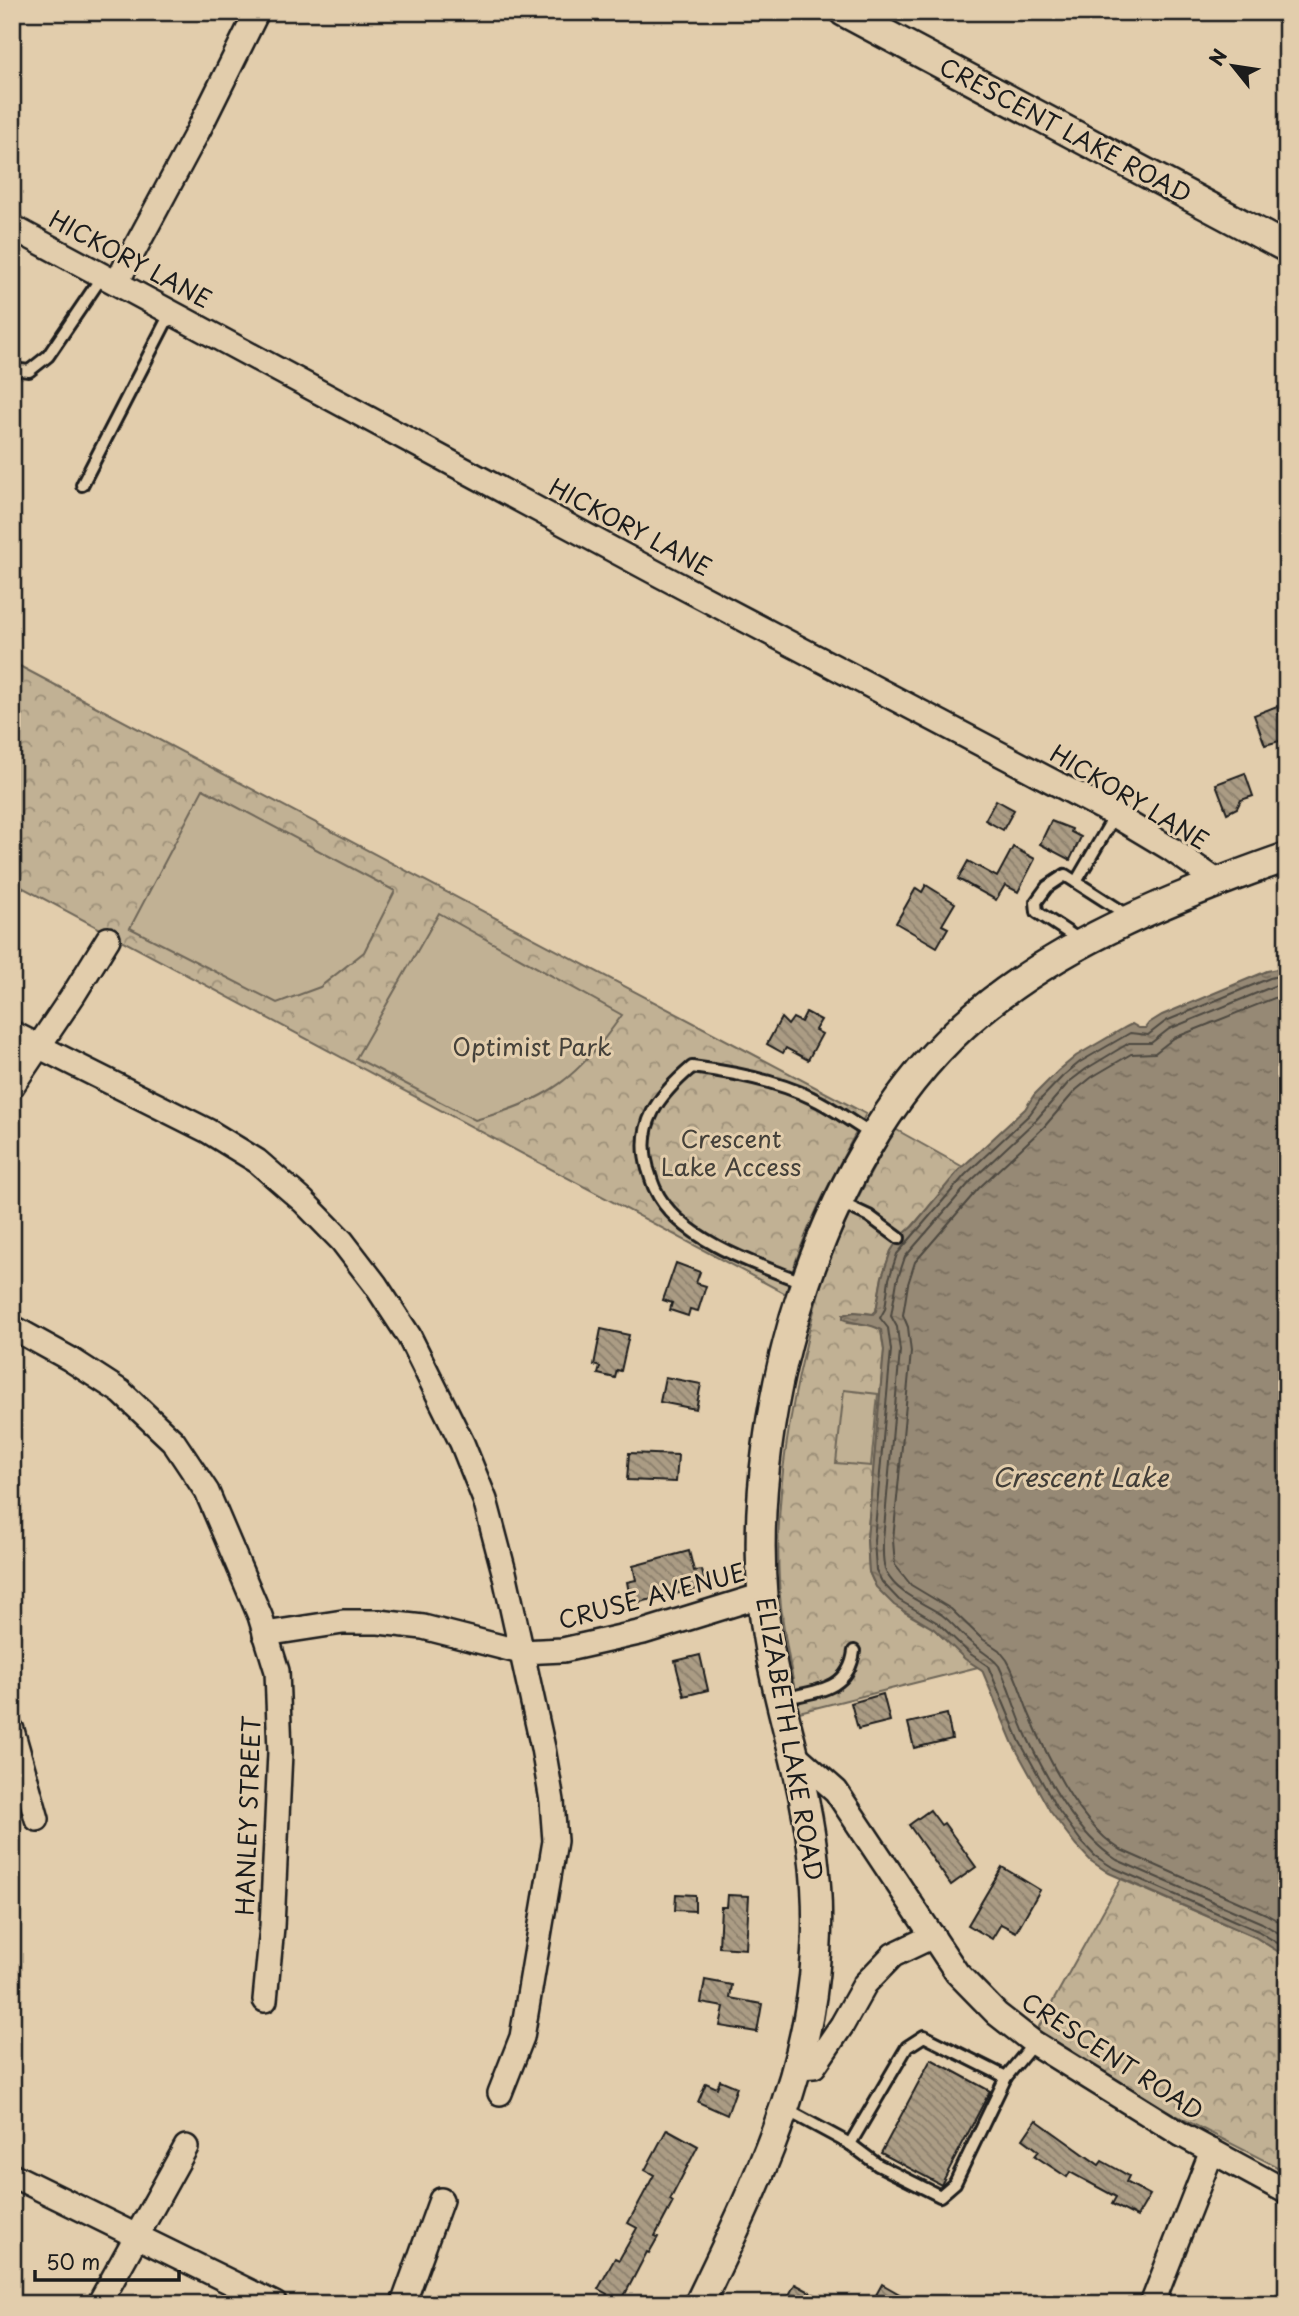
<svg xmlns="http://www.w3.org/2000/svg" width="1299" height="2316" viewBox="0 0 1299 2316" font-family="'Playpen Sans',sans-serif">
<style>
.park{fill:url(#park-crowns);stroke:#6e6658;stroke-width:2}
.garden{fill:#c1b194;stroke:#6e6658;stroke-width:2}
.water{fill:url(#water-ripples);stroke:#655d51;stroke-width:2}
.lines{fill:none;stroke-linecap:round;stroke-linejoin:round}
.shore{stroke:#4d4840;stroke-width:2}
.building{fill:url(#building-back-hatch);stroke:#1c1c1c;stroke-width:2}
.service-casing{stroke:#1c1c1c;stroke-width:16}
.minor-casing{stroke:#1c1c1c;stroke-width:28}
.tertiary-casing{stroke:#1c1c1c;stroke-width:33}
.service{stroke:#e2cdac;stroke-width:10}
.minor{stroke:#e2cdac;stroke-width:23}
.tertiary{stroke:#e2cdac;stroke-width:28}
.labels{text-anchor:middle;stroke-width:6;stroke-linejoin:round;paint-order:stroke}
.street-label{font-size:24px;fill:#1c1c1c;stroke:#e2cdac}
.park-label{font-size:24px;fill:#45413a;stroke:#e2cdac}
.water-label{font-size:26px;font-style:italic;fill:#413d37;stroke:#e2cdac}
</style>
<defs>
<pattern id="park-crowns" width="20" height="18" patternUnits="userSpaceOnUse" patternTransform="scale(1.75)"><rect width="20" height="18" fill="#c1b194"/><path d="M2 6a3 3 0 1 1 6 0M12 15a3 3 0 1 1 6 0" fill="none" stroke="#9c8f78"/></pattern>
<pattern id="water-ripples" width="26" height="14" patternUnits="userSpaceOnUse" patternTransform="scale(1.75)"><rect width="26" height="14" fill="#968975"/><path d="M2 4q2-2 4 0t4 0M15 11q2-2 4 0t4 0" fill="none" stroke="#7a6f5f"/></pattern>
<pattern id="building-back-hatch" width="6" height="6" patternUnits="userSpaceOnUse" patternTransform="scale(1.75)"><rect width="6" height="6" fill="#ab9c84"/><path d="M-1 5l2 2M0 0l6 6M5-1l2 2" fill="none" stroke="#8a7e6b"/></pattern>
</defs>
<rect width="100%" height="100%" fill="#e2cdac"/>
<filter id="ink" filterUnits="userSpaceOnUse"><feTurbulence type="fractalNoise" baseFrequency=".0143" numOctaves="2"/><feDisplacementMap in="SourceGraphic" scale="14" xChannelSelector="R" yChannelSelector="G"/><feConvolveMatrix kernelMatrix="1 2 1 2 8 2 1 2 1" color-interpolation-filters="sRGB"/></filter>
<g filter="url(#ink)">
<g class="park">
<path d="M12,662l854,452c-31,58 -64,116 -80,180l-774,-412z"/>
<path d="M895,1129l68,38 -72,84 -9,26 -6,34 -3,3 -19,-2 -6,10 24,3 9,5 3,20 -17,189 2,33 4,9 31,31 30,17 31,29 13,9 -179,45c-8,-44 -18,-87 -20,-131 -4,-78 8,-157 26,-232 6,-27 12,-55 22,-82 18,-48 43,-93 68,-138z"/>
<polygon points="1121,1879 1255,1937 1287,1957 1287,2172 1140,2097 1037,2030"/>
</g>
<g class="garden">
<polygon points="203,789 395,891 364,952 320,987 277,1003 130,928"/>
<path d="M439,913l183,102c-45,63 -72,85 -147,105l-119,-62z"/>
<polygon points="844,1390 878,1394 871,1466 836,1463"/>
</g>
<path class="water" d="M1287,967v990l-32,-20 -146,-64 -18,-12 -15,-16 -26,-34 -37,-67 -31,-74 -17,-11 -31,-30 -40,-24 -18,-18 -7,-15 -2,-33 17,-189 -3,-20c-12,-8 -26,-5 -38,-11v-4l11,-3 19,2 3,-3 6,-34 9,-26 8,-13 14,-12 46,-56 66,-61 9,-14 24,-24 18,-15 50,-29 6,-3 7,4h6l4,-5 13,-8 105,-44z"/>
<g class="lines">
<g class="shore">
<polyline points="1287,974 1270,978 1166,1021 1148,1035 1130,1033 1080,1062 1063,1076 1040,1100 1030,1114 965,1175 897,1254 889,1279 885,1309 880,1318 888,1328 891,1350 874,1540 876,1570 882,1582 899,1600 938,1623 969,1653 988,1666 1020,1742 1056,1807 1081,1841 1095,1856 1112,1867 1258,1931 1287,1949"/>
<path d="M1287,983l-13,3 -105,43 -18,14h-22l-43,26 -17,13 -33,38 -65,61 -66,76 -8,24 -6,35 6,11 3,24 -17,189c0,10 -1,23 3,32 12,23 37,30 56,43 12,9 20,21 32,30 8,7 18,12 25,21 11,23 17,48 28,71 20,42 50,98 90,123l145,63 25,15"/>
<path d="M1287,993l-113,45 -19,15 -24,1 -39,23 -16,13 -32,37 -65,61 -64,74 -7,22 -5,31 5,12 3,25 -18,188 2,25 16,20 40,24 30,29 18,12 8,10c10,17 15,37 23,56 18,43 50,109 91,134l145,64 21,12"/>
</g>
</g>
<g class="building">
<polygon points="1277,706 1280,716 1287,713 1287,739 1265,745 1254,715"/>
<polygon points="1245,773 1253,796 1241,800 1237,808 1227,813 1216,784"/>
<polygon points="996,800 1014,810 1003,830 985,820"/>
<polygon points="1051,821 1072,829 1071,832 1081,837 1070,860 1040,844"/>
<polygon points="1013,847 1035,859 1018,892 1005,885 996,900 958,879 968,861 997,877"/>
<polygon points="926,885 955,903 942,925 948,928 937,947 896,923 916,888 922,892"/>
<polygon points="806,1012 821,1020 815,1030 822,1034 808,1060 786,1048 783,1053 767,1044 781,1018 788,1025 793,1018 801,1022"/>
<polygon points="676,1263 700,1272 696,1283 706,1286 698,1311 690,1309 688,1316 670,1310 672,1303 663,1300"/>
<polygon points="601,1329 629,1335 621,1371 617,1370 615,1378 598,1374 600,1367 594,1365"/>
<polygon points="665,1377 701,1384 696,1409 660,1402"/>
<polygon points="629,1453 678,1455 676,1482 627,1480"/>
<polygon points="689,1551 694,1571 702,1570 706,1587 635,1603 633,1597 630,1598 627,1582 636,1580 633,1566"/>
<polygon points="700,1655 708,1690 684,1696 675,1661"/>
<polygon points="883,1694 890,1721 858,1729 851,1703"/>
<polygon points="947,1714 952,1739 914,1748 908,1723"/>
<polygon points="930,1810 941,1825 944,1823 976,1867 951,1885 909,1825"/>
<polygon points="1002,1867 1040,1890 1016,1932 1001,1924 992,1939 968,1925"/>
<polygon points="676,1894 695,1895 695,1911 675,1910"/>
<polygon points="728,1895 749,1896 746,1949 719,1947 721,1907 727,1907"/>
<polygon points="705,1980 732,1985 730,1998 762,2004 757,2032 720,2026 724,2007 701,2003"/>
<polygon points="931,2059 990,2091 941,2185 881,2153"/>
<polygon points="720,2080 737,2087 727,2115 698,2102 706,2083 717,2088"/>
<polygon points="1036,2120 1099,2165 1102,2161 1129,2176 1126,2182 1150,2195 1137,2217 1112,2204 1116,2197 1070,2172 1067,2177 1035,2156 1039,2151 1023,2139"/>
<polygon points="667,2129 698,2146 670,2200 673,2202 655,2236 658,2237 649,2253 647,2252 620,2304 602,2304 607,2294 598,2289 615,2258 619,2260 637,2228 628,2223 654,2175 645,2170"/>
<polygon points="795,2284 832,2304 784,2304"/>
<polygon points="882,2284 917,2304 871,2304"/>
</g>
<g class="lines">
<defs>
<g id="service">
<polyline points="12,369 29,371 48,356 103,275"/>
<polyline points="82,485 171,312"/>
<polyline points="1076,882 1129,916"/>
<polyline points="1081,941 1037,912 1036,902 1047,887 1065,875 1076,882 1115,815"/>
<polyline points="839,1202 869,1216 899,1238"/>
<path d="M803,1282c-47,-17 -126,-44 -148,-93 -3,-6 -5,-14 -7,-20 -13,-45 11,-74 44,-102 39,5 84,13 120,31 22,10 40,25 61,37"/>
<path d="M781,1699c33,-8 68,-7 73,-48"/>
<polyline points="785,2109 850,2144 907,2047 924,2036 1006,2077 1034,2043"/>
<polyline points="850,2144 878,2165 940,2196 955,2183 1006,2077"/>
</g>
<g id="minor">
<polyline points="12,227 660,575 1101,807 1171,849 1218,882"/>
<polyline points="117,282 198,131 257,12"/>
<polyline points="12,1033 208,1131 257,1161 303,1201 342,1241 375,1284 409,1336 462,1443 485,1500 504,1572 543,1748 552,1801 555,1841 522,2037 500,2093"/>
<polyline points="12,1086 74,994 108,939"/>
<polyline points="12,1327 70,1359 121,1392 173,1441 207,1492 260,1616 277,1671 280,1752 272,1927 265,2000"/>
<polyline points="265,1634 343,1622 379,1622 423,1627 521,1652 563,1650 643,1632 763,1595"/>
<polyline points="12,1730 37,1819"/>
<polyline points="793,1753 836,1791 957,1973 997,2014 1034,2043 1182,2135 1287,2192"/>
<polyline points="798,2067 814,2066 842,2025 865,1984 893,1955 933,1936"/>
<polyline points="12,2175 275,2304"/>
<polyline points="99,2304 186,2147"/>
<polyline points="403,2304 441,2200"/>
<polyline points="1152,2304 1212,2151"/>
</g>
<g id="tertiary">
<polyline points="844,12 1287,248"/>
<path d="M699,2304c54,-112 110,-225 117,-351 4,-58 -3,-116 -16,-172 -13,-59 -32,-118 -37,-178 -17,-198 59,-461 216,-591 88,-73 200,-117 308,-155"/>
</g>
</defs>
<use href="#service" class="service-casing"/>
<use href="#minor" class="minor-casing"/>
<use href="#tertiary" class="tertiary-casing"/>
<use href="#service" class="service"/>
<use href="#minor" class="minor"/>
<use href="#tertiary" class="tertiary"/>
</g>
</g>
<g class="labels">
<g class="street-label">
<text transform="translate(1065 131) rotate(28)" y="8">CRESCENT LAKE ROAD</text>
<text transform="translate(130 260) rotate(28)" y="8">HICKORY LANE</text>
<text transform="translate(630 528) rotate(28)" y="8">HICKORY LANE</text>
<text transform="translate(1129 798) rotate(31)" y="8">HICKORY LANE</text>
<text transform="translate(652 1597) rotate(-15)" y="8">CRUSE AVENUE</text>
<text transform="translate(789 1739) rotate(80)" y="8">ELIZABETH LAKE ROAD</text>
<text transform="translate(249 1816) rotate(-88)" y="8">HANLEY STREET</text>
<text transform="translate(1112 2057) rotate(33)" y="8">CRESCENT ROAD</text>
</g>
<g class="park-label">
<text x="532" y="1056">Optimist Park</text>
<text x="731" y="1148">Crescent<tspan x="731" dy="28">Lake Access</tspan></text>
</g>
<g class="water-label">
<text x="1080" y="1487">Crescent Lake</text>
</g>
</g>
<rect width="1299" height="2316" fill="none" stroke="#e2cdac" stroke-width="42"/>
<rect x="21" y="21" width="1257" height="2274" fill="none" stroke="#1c1c1c" stroke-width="2.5" filter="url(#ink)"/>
<g transform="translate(1233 66) rotate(300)" stroke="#e2cdac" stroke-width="5" paint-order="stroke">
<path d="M0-5L12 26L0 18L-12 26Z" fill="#1c1c1c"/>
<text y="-10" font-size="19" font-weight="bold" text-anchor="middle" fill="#1c1c1c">N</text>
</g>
<path d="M35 2270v10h144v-10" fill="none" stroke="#1c1c1c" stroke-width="3.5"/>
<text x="46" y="2270" font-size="21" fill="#1c1c1c" stroke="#e2cdac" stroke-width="5" paint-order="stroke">50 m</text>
</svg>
